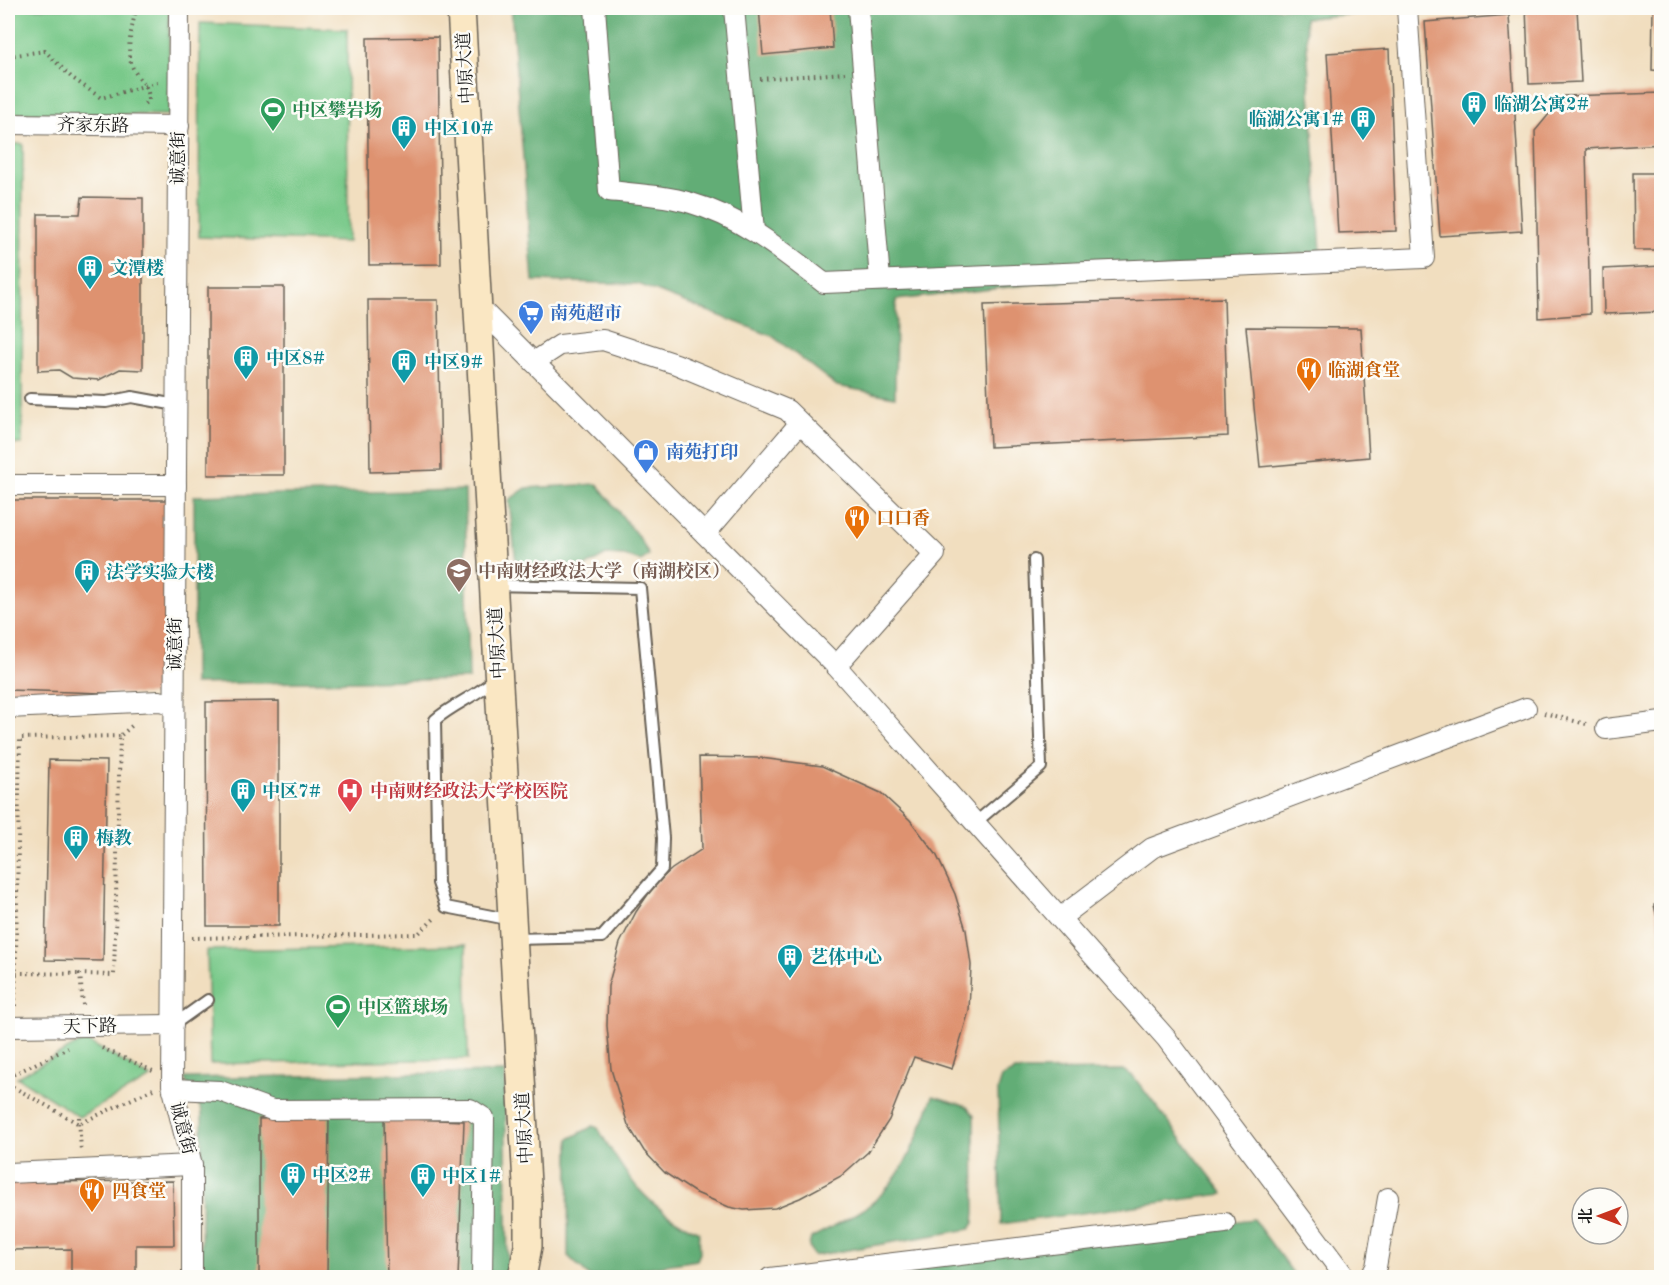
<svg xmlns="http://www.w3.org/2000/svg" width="1669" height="1285" viewBox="0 0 1669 1285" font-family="'Old Standard TT','Noto Serif SC',serif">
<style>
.green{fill:#79c98a;stroke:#4a7253;stroke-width:1.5}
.forest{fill:#62ad76;stroke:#3f6449;stroke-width:1.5}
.building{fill:#de926f}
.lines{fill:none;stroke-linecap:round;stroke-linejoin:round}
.lane-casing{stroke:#676055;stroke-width:14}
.street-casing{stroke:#676055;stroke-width:22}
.secondary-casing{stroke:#676055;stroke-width:30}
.path{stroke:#676055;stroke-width:4;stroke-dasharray:1.5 4.5;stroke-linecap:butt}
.lane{stroke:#fff;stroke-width:10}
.street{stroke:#fff;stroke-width:20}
.secondary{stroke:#fae7c3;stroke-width:27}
.labels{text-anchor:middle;stroke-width:5;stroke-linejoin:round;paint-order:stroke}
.street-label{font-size:18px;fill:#1c1c1c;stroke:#fdfcf7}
.culture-label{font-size:18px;font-weight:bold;fill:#0d838f;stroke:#fdfcf7;text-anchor:start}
.leisure-label{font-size:18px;font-weight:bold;fill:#27864d;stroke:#fdfcf7;text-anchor:start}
.shop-label{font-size:18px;font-weight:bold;fill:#366cbe;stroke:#fdfcf7;text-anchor:start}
.food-label{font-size:18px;font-weight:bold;fill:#c56008;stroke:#fdfcf7;text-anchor:start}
.education-label{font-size:18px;font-weight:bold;fill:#785e54;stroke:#fdfcf7;text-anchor:start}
.health-label{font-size:18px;font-weight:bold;fill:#be3a42;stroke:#fdfcf7;text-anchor:start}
</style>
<rect width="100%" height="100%" fill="#fdfcf7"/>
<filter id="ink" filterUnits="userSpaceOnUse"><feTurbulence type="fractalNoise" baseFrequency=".0167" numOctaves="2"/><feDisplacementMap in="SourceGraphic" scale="12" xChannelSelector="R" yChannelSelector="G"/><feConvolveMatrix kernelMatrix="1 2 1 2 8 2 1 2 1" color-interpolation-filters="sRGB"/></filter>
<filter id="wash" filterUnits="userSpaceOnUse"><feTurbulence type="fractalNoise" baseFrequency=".008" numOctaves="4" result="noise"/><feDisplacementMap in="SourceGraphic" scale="24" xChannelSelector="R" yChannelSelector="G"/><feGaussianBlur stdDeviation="1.35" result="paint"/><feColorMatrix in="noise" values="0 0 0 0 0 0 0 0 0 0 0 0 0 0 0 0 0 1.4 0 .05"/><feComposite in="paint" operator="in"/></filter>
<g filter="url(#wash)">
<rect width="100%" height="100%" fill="#f1debf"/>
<g class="green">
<polygon points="8,8 169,8 169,115 8,113"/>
<polygon points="200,23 347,29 348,242 199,237"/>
<polygon points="8,144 23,144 22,444 8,444"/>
<polygon points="466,945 468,1059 210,1064 207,950"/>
<polygon points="85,1040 151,1078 79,1117 17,1077"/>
</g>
<g class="forest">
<polygon points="511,8 1407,8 1407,10 1305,18 1321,251 896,300 895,397 837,386 772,336 638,284 533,281"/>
<polygon points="597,484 640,539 649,555 641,561 624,556 606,555 585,567 556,563 542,579 518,581 509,500 526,488"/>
<polygon points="465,490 469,679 194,684 194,496"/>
<polygon points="1123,1070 1133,1076 1224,1194 1001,1224 998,1090 1002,1077 1015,1071"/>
<polygon points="505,1072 508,1277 201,1277 202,1111 184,1078"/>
<path d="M933,1096l34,10 7,10 1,96 -1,11 -4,6 -157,27 -4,-10 2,-8c18,-10 36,-18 53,-29 38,-26 54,-71 69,-113z"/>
<path d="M593,1126l5,2c28,49 48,80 101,104l1,21 -3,7 -107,17 -22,-21 1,-117z"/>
<polygon points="1253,1219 1296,1277 797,1278"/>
</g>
<g id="blocks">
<g class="building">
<polygon points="340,8 394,8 394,9 340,11"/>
<polygon points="759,8 830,8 833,48 763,55"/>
<polygon points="1526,8 1577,8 1581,82 1529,84"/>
<polygon points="1653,8 1662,8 1662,71 1652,70"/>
<polygon points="1509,15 1522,231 1440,236 1425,22"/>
<polygon points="438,37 441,264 369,265 367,38"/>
<polygon points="1389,49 1396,231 1338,233 1327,53"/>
<polygon points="1662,93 1662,144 1586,149 1590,314 1539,318 1535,131 1564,96"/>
<polygon points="1633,173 1662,173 1662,250 1634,250"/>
<polygon points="82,197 143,198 143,370 120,369 99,380 72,378 59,370 38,371 38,214 80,214"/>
<polygon points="1662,266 1662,312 1604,314 1603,269"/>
<rect x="208" y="287" width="76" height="188"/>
<polygon points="1224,298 1228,436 990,447 984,305"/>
<polygon points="368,300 438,300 441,470 370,472"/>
<polygon points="1246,327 1361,328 1369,457 1260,467"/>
<polygon points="8,500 167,500 165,695 8,690"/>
<polygon points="279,701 279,926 207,926 206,702"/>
<polygon points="699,757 761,758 822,766 881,793 910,820 936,854 955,894 966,930 971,965 969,1011 952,1069 914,1057 889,1120 868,1152 841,1176 800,1198 775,1208 744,1210 729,1207 694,1192 665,1173 644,1151 628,1125 611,1069 607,1026 608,986 620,943 636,912 655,884 672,869 702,849"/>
<polygon points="49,760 107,761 103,961 45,960"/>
<polygon points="1662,903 1662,934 1661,934 1654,905"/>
<polygon points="329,1116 327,1278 259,1278 259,1119"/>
<polygon points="384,1118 464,1121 458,1278 387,1278"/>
<polygon points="173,1181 174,1245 136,1245 136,1278 71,1278 71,1249 10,1250 10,1182"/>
</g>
</g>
</g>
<g filter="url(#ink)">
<use href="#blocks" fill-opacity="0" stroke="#676055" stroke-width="1.5"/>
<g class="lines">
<defs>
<g id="lane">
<polyline points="30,399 106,402 132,397 176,405"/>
<polyline points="494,585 640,588 663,838 662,869 602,937 514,939"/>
<path d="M495,679c-18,17 -42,25 -60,41l3,163 8,24 66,13"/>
<polyline points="975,823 1041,767 1034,560"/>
<polyline points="173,1025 208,1000"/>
</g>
<g id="street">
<polyline points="179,8 172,1085 192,1165 192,1278"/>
<path d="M595,8l14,183c27,3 56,4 82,12 52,15 91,48 133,80l600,-25 -17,-250"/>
<polyline points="734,8 754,231"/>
<polyline points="858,8 880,280"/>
<polyline points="8,124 179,126"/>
<polyline points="478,306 836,666 1166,1038 1346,1278"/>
<polyline points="534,362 560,345 603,340 676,364 787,410 935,554 836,666"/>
<polyline points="8,485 176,485"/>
<polyline points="705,534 800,423"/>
<polyline points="8,708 159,701 174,704"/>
<polyline points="1606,729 1662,722"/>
<polyline points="1060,918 1152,848 1526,708"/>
<polyline points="8,1027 173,1025"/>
<polyline points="173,1089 220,1091 272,1110 470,1109 484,1118 482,1278"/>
<polyline points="8,1173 192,1165"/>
<polyline points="770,1278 1225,1223"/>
<polyline points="1370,1278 1376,1267 1388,1198"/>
</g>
<polyline id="secondary" points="461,8 528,1202 528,1246 522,1278"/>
</defs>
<use href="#lane" class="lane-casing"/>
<use href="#street" class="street-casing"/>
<use href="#secondary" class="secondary-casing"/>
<g class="path">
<path d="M136,8c-3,17 -11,41 -4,58 6,15 16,15 17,34l-5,4"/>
<polyline points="8,14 9,8"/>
<polyline points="8,56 45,51 71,77 101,98 158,82"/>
<polyline points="760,79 845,73"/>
<polyline points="1544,713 1586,724"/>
<polyline points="192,938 418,934 436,917"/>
<polyline points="16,973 80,974"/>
<polyline points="83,1005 80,974 114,975 120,736 134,724"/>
<polyline points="15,1006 20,738 120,736"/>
<polyline points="102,1048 153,1071"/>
<polyline points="8,1077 68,1048"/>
<polyline points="8,1084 79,1124 153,1089"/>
<polyline points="79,1117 81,1151"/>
</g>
<use href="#lane" class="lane"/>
<use href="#street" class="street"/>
<use href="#secondary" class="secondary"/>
</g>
</g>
<defs>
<symbol id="building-pin" viewBox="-11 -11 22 30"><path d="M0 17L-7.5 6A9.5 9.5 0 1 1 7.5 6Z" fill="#0f9aa8" stroke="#fdfcf7"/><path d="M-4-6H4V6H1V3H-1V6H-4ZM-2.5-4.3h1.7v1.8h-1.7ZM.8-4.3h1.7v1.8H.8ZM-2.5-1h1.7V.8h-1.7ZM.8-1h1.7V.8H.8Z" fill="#fff"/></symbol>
<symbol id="stadium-pin" viewBox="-11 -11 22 30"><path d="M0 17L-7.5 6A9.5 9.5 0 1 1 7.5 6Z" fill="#2e9e5b" stroke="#fdfcf7"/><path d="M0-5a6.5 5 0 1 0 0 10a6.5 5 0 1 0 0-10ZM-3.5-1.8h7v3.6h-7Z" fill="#fff"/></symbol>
<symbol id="supermarket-pin" viewBox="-11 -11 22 30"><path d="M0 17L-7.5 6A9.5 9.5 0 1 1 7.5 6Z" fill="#3f7fe0" stroke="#fdfcf7"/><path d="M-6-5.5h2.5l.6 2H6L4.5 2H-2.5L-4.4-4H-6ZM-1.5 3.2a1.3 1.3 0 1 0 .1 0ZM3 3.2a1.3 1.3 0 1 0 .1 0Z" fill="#fff"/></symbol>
<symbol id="restaurant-pin" viewBox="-11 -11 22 30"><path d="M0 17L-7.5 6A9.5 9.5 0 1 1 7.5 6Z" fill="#e8710a" stroke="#fdfcf7"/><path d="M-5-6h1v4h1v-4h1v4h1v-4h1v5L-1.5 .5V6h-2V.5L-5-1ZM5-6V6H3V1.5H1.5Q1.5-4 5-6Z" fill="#fff"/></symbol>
<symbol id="shop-pin" viewBox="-11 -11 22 30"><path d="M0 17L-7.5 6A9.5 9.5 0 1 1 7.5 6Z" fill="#3f7fe0" stroke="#fdfcf7"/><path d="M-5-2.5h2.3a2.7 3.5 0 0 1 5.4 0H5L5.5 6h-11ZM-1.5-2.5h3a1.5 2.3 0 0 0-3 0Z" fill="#fff"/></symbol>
<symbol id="university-pin" viewBox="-11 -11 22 30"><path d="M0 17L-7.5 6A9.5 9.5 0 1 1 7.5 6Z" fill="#8d6e63" stroke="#fdfcf7"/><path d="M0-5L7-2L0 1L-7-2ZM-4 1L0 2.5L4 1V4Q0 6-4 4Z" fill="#fff"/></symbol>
<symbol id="hospital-pin" viewBox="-11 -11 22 30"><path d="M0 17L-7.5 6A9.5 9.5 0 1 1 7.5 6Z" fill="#e0444e" stroke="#fdfcf7"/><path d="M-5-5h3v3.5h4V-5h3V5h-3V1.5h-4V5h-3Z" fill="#fff"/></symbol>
</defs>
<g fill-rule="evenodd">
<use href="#building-pin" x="1459" y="89" width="30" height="40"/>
<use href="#stadium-pin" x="258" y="95" width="30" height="40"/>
<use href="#building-pin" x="1348" y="104" width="30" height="40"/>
<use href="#building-pin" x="389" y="113" width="30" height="40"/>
<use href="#building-pin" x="75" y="253" width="30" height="40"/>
<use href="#supermarket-pin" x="516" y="298" width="30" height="40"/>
<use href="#building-pin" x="231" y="343" width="30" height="40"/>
<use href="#building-pin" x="389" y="347" width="30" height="40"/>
<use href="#restaurant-pin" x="1294" y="355" width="30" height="40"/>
<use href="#shop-pin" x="631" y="437" width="30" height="40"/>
<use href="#restaurant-pin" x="842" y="503" width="30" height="40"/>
<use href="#university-pin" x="444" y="556" width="30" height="40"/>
<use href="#building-pin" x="72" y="557" width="30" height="40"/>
<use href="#building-pin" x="228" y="776" width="30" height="40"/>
<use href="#hospital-pin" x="335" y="776" width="30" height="40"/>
<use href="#building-pin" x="61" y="823" width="30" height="40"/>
<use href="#building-pin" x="775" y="942" width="30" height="40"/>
<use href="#stadium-pin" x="323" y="992" width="30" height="40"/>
<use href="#building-pin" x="278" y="1160" width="30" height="40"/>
<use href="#building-pin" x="408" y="1161" width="30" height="40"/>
<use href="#restaurant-pin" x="77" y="1176" width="30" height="40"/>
</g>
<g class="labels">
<g class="street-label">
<text transform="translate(465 68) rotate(-93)" y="6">中原大道</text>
<text transform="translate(93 125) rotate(1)" y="6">齐家东路</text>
<text transform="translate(178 158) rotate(-90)" y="6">诚意街</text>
<text transform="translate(497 643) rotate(-93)" y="6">中原大道</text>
<text transform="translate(175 644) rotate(-90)" y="6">诚意街</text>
<text transform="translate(90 1026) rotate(-1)" y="6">天下路</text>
<text transform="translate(183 1128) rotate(75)" y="6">诚意街</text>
<text transform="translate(524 1128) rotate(-93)" y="6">中原大道</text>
</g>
<g class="culture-label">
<text x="1494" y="110">临湖公寓2#</text>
<text x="1344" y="125" text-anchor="end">临湖公寓1#</text>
<text x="424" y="134">中区10#</text>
<text x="110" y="274">文潭楼</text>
<text x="266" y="364">中区8#</text>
<text x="424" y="368">中区9#</text>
<text x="106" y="578">法学实验大楼</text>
<text x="262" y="797">中区7#</text>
<text x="96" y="844">梅教</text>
<text x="810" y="963">艺体中心</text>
<text x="312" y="1181">中区2#</text>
<text x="442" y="1182">中区1#</text>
</g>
<g class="leisure-label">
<text x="292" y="116">中区攀岩场</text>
<text x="358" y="1013">中区篮球场</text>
</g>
<g class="shop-label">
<text x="550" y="319">南苑超市</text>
<text x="666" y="458">南苑打印</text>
</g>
<g class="food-label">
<text x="1328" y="376">临湖食堂</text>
<text x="876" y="524">口口香</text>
<text x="112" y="1197">四食堂</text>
</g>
<g class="education-label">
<text x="478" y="577">中南财经政法大学（南湖校区）</text>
</g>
<g class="health-label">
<text x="370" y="797">中南财经政法大学校医院</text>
</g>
</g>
<rect width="1669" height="1285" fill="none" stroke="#fdfcf7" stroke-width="30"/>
<g transform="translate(1600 1216) rotate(270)"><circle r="28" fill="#fdfcf7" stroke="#a3a29f" stroke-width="1.5"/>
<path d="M0-4.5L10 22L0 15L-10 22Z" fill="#c8321e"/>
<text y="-9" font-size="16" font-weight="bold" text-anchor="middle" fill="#1c1c1c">北</text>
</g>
</svg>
